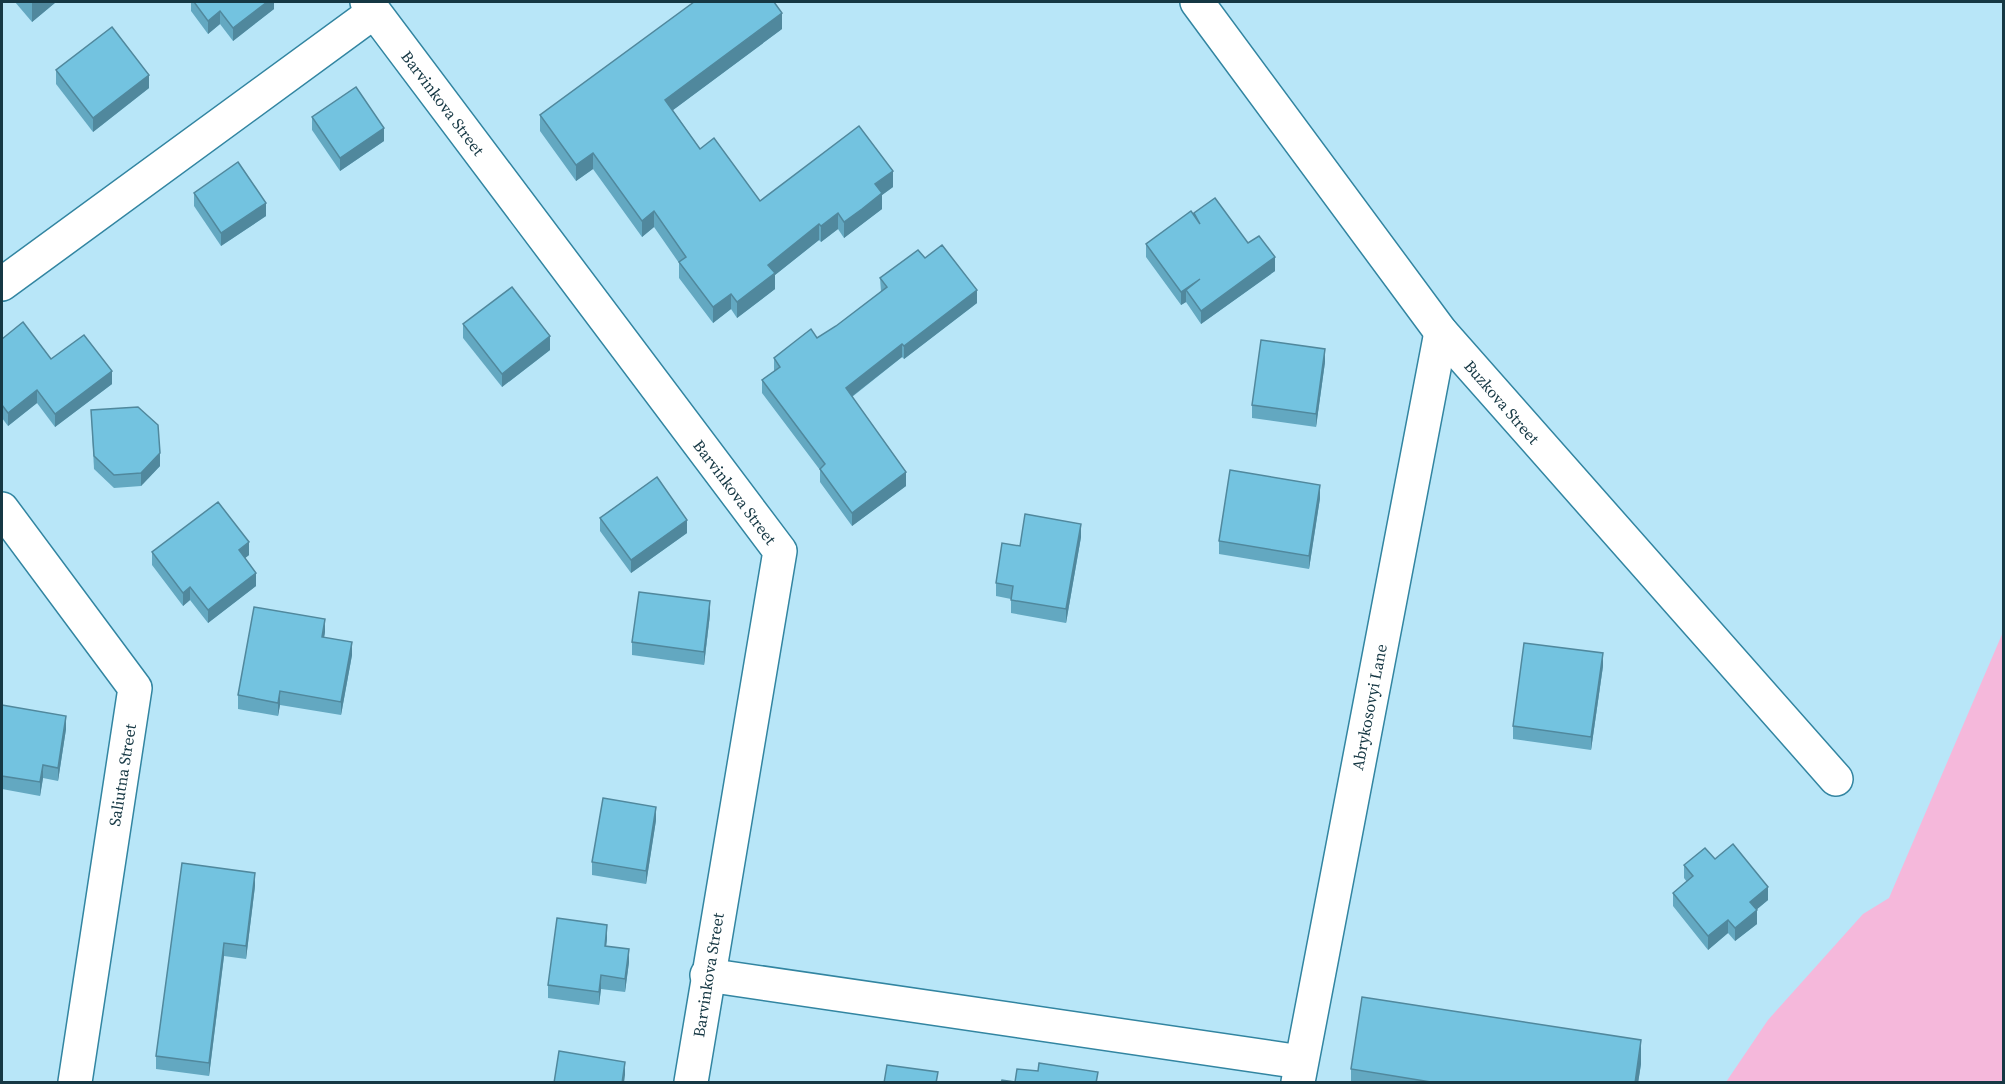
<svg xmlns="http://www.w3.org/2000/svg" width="2005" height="1084" viewBox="0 0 2005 1084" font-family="'Source Serif 4',serif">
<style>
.green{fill:#f5b8db}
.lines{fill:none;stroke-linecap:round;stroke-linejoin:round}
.minor-casing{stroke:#3285a1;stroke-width:36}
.minor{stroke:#fff;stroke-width:33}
.wall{fill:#63a8c1}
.shaded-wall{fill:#50889d}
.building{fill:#73c3e0;stroke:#50889d;stroke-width:1.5}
.labels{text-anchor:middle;stroke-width:4.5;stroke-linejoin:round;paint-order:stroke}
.street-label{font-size:16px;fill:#163844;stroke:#fff}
</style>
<rect width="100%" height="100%" fill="#b8e6f8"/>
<polygon class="green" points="2003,632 2003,1082 1726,1082 1768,1020 1863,914 1889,898"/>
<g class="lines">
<defs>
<g id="minor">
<polyline points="367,2 780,551 691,1082"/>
<polyline points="1197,2 1441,332 1836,779"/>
<polyline points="2,284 374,12"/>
<polyline points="2,509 135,688 75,1082"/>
<polyline points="707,975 1301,1062"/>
<polyline points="1298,1082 1441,332"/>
</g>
</defs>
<use href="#minor" class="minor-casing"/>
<use href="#minor" class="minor"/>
</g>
<g class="wall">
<polygon points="15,2 56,2 32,22"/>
<polygon points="191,2 274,2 274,9 233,41 220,24 208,34 191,11"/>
<polygon points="782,29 673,110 700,149 760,201 893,187 882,195 882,209 862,224 844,238 838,229 821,242 819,240 775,275 775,289 737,318 731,309 713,323 679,278 679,263 654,227 642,237 593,169 576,181 540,131 540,115"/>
<polygon points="56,70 149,88 93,132 56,84"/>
<polygon points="312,117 384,141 340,171 312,130"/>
<polygon points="194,193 266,216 221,246 194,206"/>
<polygon points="1194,215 1248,243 1275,271 1201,324 1186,302 1181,305 1146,257 1146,244"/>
<polygon points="925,258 977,303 904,359 902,357 852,397 906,486 852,526 820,482 820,470 762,393 762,380 774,371 774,358 817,338 836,326 881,292 880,278"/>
<polygon points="463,324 550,350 502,387 463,338"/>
<polygon points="2,339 51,359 112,384 55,427 37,403 8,426 2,418"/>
<polygon points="1325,362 1316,427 1252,418 1252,405"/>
<polygon points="91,410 160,466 141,486 114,488 94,469"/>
<polygon points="1320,498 1309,569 1219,554 1219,541"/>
<polygon points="600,518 687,533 631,573 600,531"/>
<polygon points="1081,537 1066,623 1011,613 1011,599 996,596 996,583 1020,546"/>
<polygon points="152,552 249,555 245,558 256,586 208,623 190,600 183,606 152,565"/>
<polygon points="710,614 704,665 632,655 632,642"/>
<polygon points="325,632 324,637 352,655 341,715 280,705 278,716 238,709 238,695"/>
<polygon points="1603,666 1591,750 1513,739 1513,726"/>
<polygon points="2,705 66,729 58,781 43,778 40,796 2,789"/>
<polygon points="656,820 646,884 592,875 592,862"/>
<polygon points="1715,859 1768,900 1756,910 1757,924 1735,941 1728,933 1708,950 1673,906 1673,893 1687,882 1684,878 1684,865"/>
<polygon points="255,886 246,959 224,956 209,1076 156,1069 156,1056"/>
<polygon points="607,938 606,946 629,962 625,992 601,989 599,1005 548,998 548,985"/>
<polygon points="1641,1064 1638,1083 1351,1083 1351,1069"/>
</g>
<g class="shaded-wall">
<polygon points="34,2 56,2 32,22 32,3"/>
<polygon points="267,2 274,2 274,9 233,41 233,28"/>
<polygon points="220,11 220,24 208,34 208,21"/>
<polygon points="782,13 782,29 665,116 665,100"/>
<polygon points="149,75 149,88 93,132 93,118"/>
<polygon points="384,128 384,141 340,171 340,158"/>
<polygon points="593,153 593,169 576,181 576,165"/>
<polygon points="893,171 893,187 882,195 882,209 844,238 844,222 875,184"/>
<polygon points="266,203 266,216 221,246 221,233"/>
<polygon points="654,211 654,227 642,237 642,221"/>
<polygon points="838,213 838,229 821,242 821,226"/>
<polygon points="819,224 819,240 775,275 775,289 737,318 737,302 768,265"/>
<polygon points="1275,257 1275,271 1201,324 1201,311"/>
<polygon points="1200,279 1186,290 1186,302 1181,305 1181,292"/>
<polygon points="977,290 977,303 904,359 904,346"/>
<polygon points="731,294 731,309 713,323 713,307"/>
<polygon points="550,336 550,350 502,387 502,374"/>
<polygon points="902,344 902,357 846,401 846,388"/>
<polygon points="1325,349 1325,362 1316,427 1316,414"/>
<polygon points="112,371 112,384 55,427 55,414"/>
<polygon points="37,390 37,403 8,426 8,413"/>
<polygon points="160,453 160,466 141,486 141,473"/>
<polygon points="906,472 906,486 852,526 852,513"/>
<polygon points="1320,485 1320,498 1309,569 1309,556"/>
<polygon points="687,520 687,533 631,573 631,560"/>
<polygon points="1081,524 1081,537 1066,623 1066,609"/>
<polygon points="249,542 249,555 239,563 239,550"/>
<polygon points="256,573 256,586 208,623 208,610"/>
<polygon points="190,587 190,600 183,606 183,593"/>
<polygon points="710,601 710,614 704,665 704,652"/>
<polygon points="325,619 325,632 322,650 322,637"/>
<polygon points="352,642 352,655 341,715 341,702"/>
<polygon points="1603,653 1603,666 1591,750 1591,737"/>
<polygon points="280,691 280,705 278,716 278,703"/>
<polygon points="66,716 66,729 58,781 58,768"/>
<polygon points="43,765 43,778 40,796 40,782"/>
<polygon points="656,807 656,820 646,884 646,871"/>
<polygon points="255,873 255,886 246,959 246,946"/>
<polygon points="1768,887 1768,900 1750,915 1750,902"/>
<polygon points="1757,910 1757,924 1735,941 1735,928"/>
<polygon points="1728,920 1728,933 1708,950 1708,936"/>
<polygon points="607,925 607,938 605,959 605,946"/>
<polygon points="224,943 224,956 209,1076 209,1063"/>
<polygon points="629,949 629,962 625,992 625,979"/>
<polygon points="601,975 601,989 599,1005 599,992"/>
<polygon points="1641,1040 1641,1064 1638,1083 1635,1083"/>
<polygon points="625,1062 625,1075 624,1083 622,1083"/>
</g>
<g class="building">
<polygon points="194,2 267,2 233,28 220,11 208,21"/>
<polygon points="694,2 774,2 782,13 665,100 700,149 714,138 760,201 859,126 893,171 875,184 882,193 862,209 844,222 838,213 821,226 819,224 768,265 775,273 737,302 731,294 713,307 679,262 686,257 654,211 642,221 593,153 576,165 540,115"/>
<polygon points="112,27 149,75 93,118 56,70"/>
<polygon points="356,87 384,128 340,158 312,117"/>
<polygon points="238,162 266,203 221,233 194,193"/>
<polygon points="1215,198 1248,243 1259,236 1275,257 1201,311 1186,290 1200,279 1181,292 1146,244 1191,211 1200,224 1194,213"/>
<polygon points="942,245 977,290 904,346 902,344 846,388 906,472 852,513 820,469 825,464 762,380 780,367 774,358 793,343 811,329 817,338 836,326 887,287 880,278 918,250 925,258"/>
<polygon points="512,287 550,336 502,374 463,324"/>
<polygon points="23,322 51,359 84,335 112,371 55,414 37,390 8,413 2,405 2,339"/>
<polygon points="1261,340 1325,349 1316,414 1252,405"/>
<polygon points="138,407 158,425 160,453 141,473 114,475 94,456 91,410"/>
<polygon points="1230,470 1320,485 1309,556 1219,541"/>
<polygon points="657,477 687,520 631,560 600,518"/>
<polygon points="218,502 249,542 239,550 256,573 208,610 190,587 183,593 152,552"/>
<polygon points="1025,514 1081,524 1066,609 1011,600 1013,586 996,583 1002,543 1020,546"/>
<polygon points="639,592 710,601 704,652 632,642"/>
<polygon points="254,607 325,619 322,637 352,642 341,702 280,691 278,703 238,695"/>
<polygon points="1524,643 1603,653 1591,737 1513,726"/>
<polygon points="2,705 66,716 58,768 43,765 40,782 2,776"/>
<polygon points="603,798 656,807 646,871 592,862"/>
<polygon points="1733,844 1768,887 1750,902 1757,910 1735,928 1728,920 1708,936 1673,893 1693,876 1684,865 1705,848 1715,859"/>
<polygon points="182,863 255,873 246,946 224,943 209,1063 156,1056"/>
<polygon points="557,918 607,925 605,946 629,949 625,979 601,975 599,992 548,985"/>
<polygon points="1362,997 1641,1040 1635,1083 1437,1083 1351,1069"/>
<polygon points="559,1051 625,1062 622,1083 554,1083"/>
<polygon points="1039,1063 1098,1072 1096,1083 1001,1083 1002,1080 1015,1082 1017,1069 1038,1071"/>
<polygon points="887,1065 938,1072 936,1083 884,1083"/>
</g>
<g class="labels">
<g class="street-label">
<text transform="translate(443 103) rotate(53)" y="6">Barvinkova Street</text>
<text transform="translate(1502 402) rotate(49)" y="6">Buzkova Street</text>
<text transform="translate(735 492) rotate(53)" y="6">Barvinkova Street</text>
<text transform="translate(1369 707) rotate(-79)" y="6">Abrykosovyi Lane</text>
<text transform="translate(122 775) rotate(-81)" y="6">Saliutna Street</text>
<text transform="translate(708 975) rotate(-81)" y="6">Barvinkova Street</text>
</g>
</g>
<rect width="2005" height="1084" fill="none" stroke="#163844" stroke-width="6"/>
</svg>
